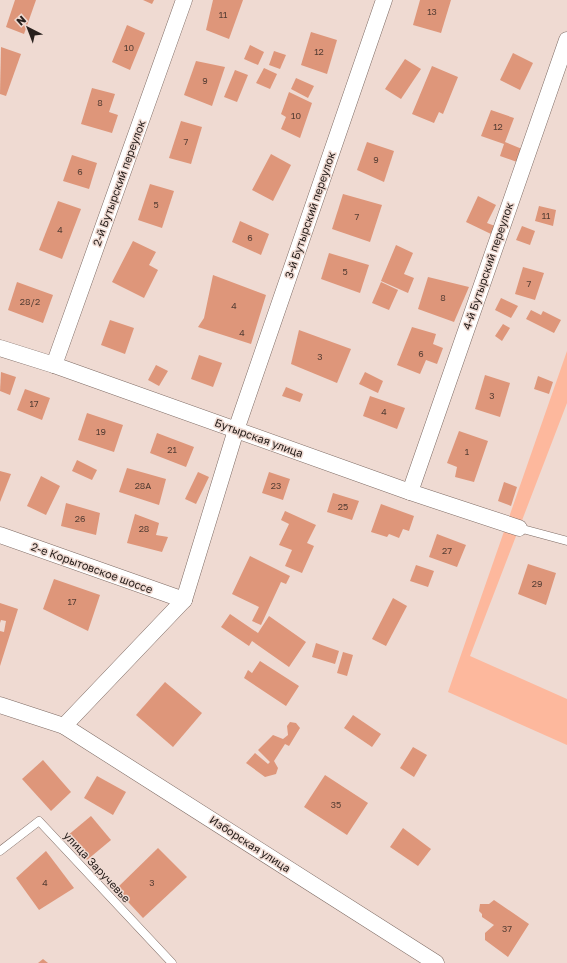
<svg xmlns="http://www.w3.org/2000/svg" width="567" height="963" viewBox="0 0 567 963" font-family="'Golos Text',sans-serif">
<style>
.green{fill:#fdb89d}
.building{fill:#de967a}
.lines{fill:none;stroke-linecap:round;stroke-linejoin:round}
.lane-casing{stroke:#7e6b64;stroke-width:9}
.street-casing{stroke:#7e6b64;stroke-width:17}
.lane{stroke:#fff;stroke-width:8}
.street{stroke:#fff;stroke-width:16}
.labels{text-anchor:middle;stroke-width:3;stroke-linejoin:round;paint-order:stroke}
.number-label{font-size:9px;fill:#563e34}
.street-label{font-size:11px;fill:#28201d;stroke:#efdad2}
</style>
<rect width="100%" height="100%" fill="#efdad2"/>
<polygon class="green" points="567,351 567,403 470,656 567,699 567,745 448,692"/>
<g class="building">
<polygon points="15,0 36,0 24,34 6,27"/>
<polygon points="143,0 154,0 152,4"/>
<polygon points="213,0 243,0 229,39 206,30"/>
<polygon points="420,0 451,0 441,33 413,25"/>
<polygon points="127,25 145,33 130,70 112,62"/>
<polygon points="311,32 337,40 327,74 301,65"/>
<polygon points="250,45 264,52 258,65 244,59"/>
<polygon points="1,47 21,54 6,96 0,94"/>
<polygon points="274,51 286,55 280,69 269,65"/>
<polygon points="513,53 533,63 520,90 500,80"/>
<polygon points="405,59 421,69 401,99 385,89"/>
<polygon points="196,61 225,67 212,106 184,95"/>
<polygon points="432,66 458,77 443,114 439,112 434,123 412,114"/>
<polygon points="264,68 277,74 270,89 256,83"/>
<polygon points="235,70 248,75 237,102 224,97"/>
<polygon points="296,78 314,86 308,98 291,89"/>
<polygon points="92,88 115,94 109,112 118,115 112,133 81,124"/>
<polygon points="289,92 312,103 300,138 281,129 286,117 281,114"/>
<polygon points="491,110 514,118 505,142 522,149 517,162 500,156 504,144 481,136"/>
<polygon points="181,121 202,127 191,164 169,158"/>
<polygon points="367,142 394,151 384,182 357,170"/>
<polygon points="271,154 291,165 273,201 252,190"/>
<polygon points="72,155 97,163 89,189 63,181"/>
<polygon points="150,184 174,191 162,228 138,220"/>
<polygon points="343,194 382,205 370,242 332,229"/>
<polygon points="478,196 496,205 487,223 495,226 491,234 466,222"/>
<polygon points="58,201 81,209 62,259 39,250"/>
<polygon points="539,206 556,210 553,226 535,221"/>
<polygon points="240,221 269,234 261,255 232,242"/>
<polygon points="522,226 535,231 530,245 516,240"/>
<polygon points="133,241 156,252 149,265 158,270 144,298 112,282"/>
<polygon points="396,245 413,253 404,274 414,278 408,293 381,281"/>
<polygon points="329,253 369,265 360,293 321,279"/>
<polygon points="523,267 544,273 535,300 515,294"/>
<polygon points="213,275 266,295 251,344 198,327 204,318"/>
<polygon points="428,277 469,287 454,322 418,309"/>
<polygon points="17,282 53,295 43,323 8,310"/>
<polygon points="381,282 398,290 389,310 372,303"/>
<polygon points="501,298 518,306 511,318 495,310"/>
<polygon points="531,310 541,315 543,311 561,320 554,333 526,319"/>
<polygon points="110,320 134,328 125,354 101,345"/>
<polygon points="503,324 510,328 502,341 495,336"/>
<polygon points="412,327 436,334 433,344 443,348 437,364 426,360 420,374 397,365"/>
<polygon points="299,330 351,349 337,383 291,364"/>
<polygon points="199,355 222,363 213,387 191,379"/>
<polygon points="156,365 168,371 159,386 148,380"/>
<polygon points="1,372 16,377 10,395 0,391"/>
<polygon points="365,372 383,381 378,393 359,384"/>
<polygon points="485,375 510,383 500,417 475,409"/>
<polygon points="538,376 553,382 549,394 534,389"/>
<polygon points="286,387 303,394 300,402 282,396"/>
<polygon points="25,389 50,398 42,420 17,410"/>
<polygon points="370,396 405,408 397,429 363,416"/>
<polygon points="87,413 123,425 114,452 78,440"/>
<polygon points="459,431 488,441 474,482 455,477 457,467 447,463"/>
<polygon points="157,433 194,447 186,467 150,453"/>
<polygon points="77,460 97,470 92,480 72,471"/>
<polygon points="127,468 166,479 159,505 119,492"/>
<polygon points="0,471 11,474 0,502"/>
<polygon points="198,472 209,477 196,504 185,499"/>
<polygon points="269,472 290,479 283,500 262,493"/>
<polygon points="41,476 60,486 46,515 27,506"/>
<polygon points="504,482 517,487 511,506 498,501"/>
<polygon points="333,493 359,501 352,520 327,512"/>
<polygon points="66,503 100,513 96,535 61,526"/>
<polygon points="381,504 414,516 409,531 403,529 399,538 389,534 387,537 371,532"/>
<polygon points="285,511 316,525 307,543 314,546 302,573 285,566 292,550 279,545 289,524 281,520"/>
<polygon points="135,514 159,523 156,535 168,537 162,552 127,543"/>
<polygon points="437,534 466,545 457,567 429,557"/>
<polygon points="250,556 290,576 286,584 281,582 261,625 252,621 259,607 232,594"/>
<polygon points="528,564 556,573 546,605 518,594"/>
<polygon points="416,565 434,571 428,587 410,581"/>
<polygon points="54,579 100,595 88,631 43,609"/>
<polygon points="393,598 407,606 386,646 372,639"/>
<polygon points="0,603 18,609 0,666 0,631 4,632 6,621 1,620 0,623"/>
<polygon points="230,614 258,633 269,616 306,642 289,667 252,641 249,646 221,627"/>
<polygon points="316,643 339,651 335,664 312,657"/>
<polygon points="343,652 353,655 347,676 337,673"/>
<polygon points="260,661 299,686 286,706 244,678 248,670 252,673"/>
<polygon points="165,682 202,713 173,747 136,715"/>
<polygon points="353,715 381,734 372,747 344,728"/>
<polygon points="290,722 296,723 300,728 289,746 285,744 274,761 278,768 276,774 265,777 246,763 255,753 268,764 270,762 258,750 273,735 283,739 288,735 287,726"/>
<polygon points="413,747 427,755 414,777 400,768"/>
<polygon points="43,760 71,792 51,811 22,779"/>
<polygon points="325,775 368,803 347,835 304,807"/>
<polygon points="97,776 126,792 113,815 84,798"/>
<polygon points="91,816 111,840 87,860 67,836"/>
<polygon points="403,828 431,849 418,866 390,847"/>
<polygon points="158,848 187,877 143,918 116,889"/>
<polygon points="46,851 74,888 39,910 16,878"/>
<polygon points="494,900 529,924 508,957 485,940 485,933 494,925 482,917 482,914 479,911 480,904 489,904"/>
<polygon points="43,959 48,963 38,963"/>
</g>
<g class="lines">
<defs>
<g id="lane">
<polyline points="519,528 567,541"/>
<polyline points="0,851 39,821 172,963"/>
</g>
<g id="street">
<polyline points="0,348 54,365 410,492 519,528"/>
<polyline points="54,365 184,0"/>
<polyline points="410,492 567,40"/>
<polyline points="0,535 184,600"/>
<polyline points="0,705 64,726 436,963"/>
<polyline points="64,726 184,600 236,430 384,0"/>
</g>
</defs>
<use href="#lane" class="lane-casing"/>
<use href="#street" class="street-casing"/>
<use href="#lane" class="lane"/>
<use href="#street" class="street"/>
</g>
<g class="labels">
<g class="number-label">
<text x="432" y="15">13</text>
<text x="223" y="18">11</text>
<text x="129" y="51">10</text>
<text x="319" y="55">12</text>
<text x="205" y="84">9</text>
<text x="100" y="106">8</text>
<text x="296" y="119">10</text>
<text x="498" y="130">12</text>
<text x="186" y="145">7</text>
<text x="376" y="163">9</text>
<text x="80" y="175">6</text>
<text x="156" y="208">5</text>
<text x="546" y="219">11</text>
<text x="357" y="220">7</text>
<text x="60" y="233">4</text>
<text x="250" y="241">6</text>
<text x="345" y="275">5</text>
<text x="529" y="287">7</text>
<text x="443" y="301">8</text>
<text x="30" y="305">28/2</text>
<text x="234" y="309">4</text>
<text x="242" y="336">4</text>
<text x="421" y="357">6</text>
<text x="320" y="360">3</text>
<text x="492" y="399">3</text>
<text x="34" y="407">17</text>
<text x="384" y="415">4</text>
<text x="101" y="435">19</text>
<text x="172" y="453">21</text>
<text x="467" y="455">1</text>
<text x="143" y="489">28А</text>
<text x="276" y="489">23</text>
<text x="343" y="510">25</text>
<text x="80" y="522">26</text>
<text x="144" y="532">28</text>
<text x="447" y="554">27</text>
<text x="537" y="587">29</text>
<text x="72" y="605">17</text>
<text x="336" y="808">35</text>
<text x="45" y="886">4</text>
<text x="152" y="886">3</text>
<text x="507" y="932">37</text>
</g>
<g class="street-label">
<text transform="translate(119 183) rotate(-70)" y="4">2-й Бутырский переулок</text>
<text transform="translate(310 215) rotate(-71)" y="4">3-й Бутырский переулок</text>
<text transform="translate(488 266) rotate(-71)" y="4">4-й Бутырский переулок</text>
<text transform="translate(259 438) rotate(20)" y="4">Бутырская улица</text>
<text transform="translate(92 568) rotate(20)" y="4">2-е Корытовское шоссе</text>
<text transform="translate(250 844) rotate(33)" y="4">Изборская улица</text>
<text transform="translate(97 867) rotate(47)" y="4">улица Заручевье</text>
</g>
</g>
<g transform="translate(28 28) rotate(318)" stroke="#efdad2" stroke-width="3" paint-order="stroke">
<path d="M0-3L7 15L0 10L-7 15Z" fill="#28201d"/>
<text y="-6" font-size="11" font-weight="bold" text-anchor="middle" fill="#28201d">N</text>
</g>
</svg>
